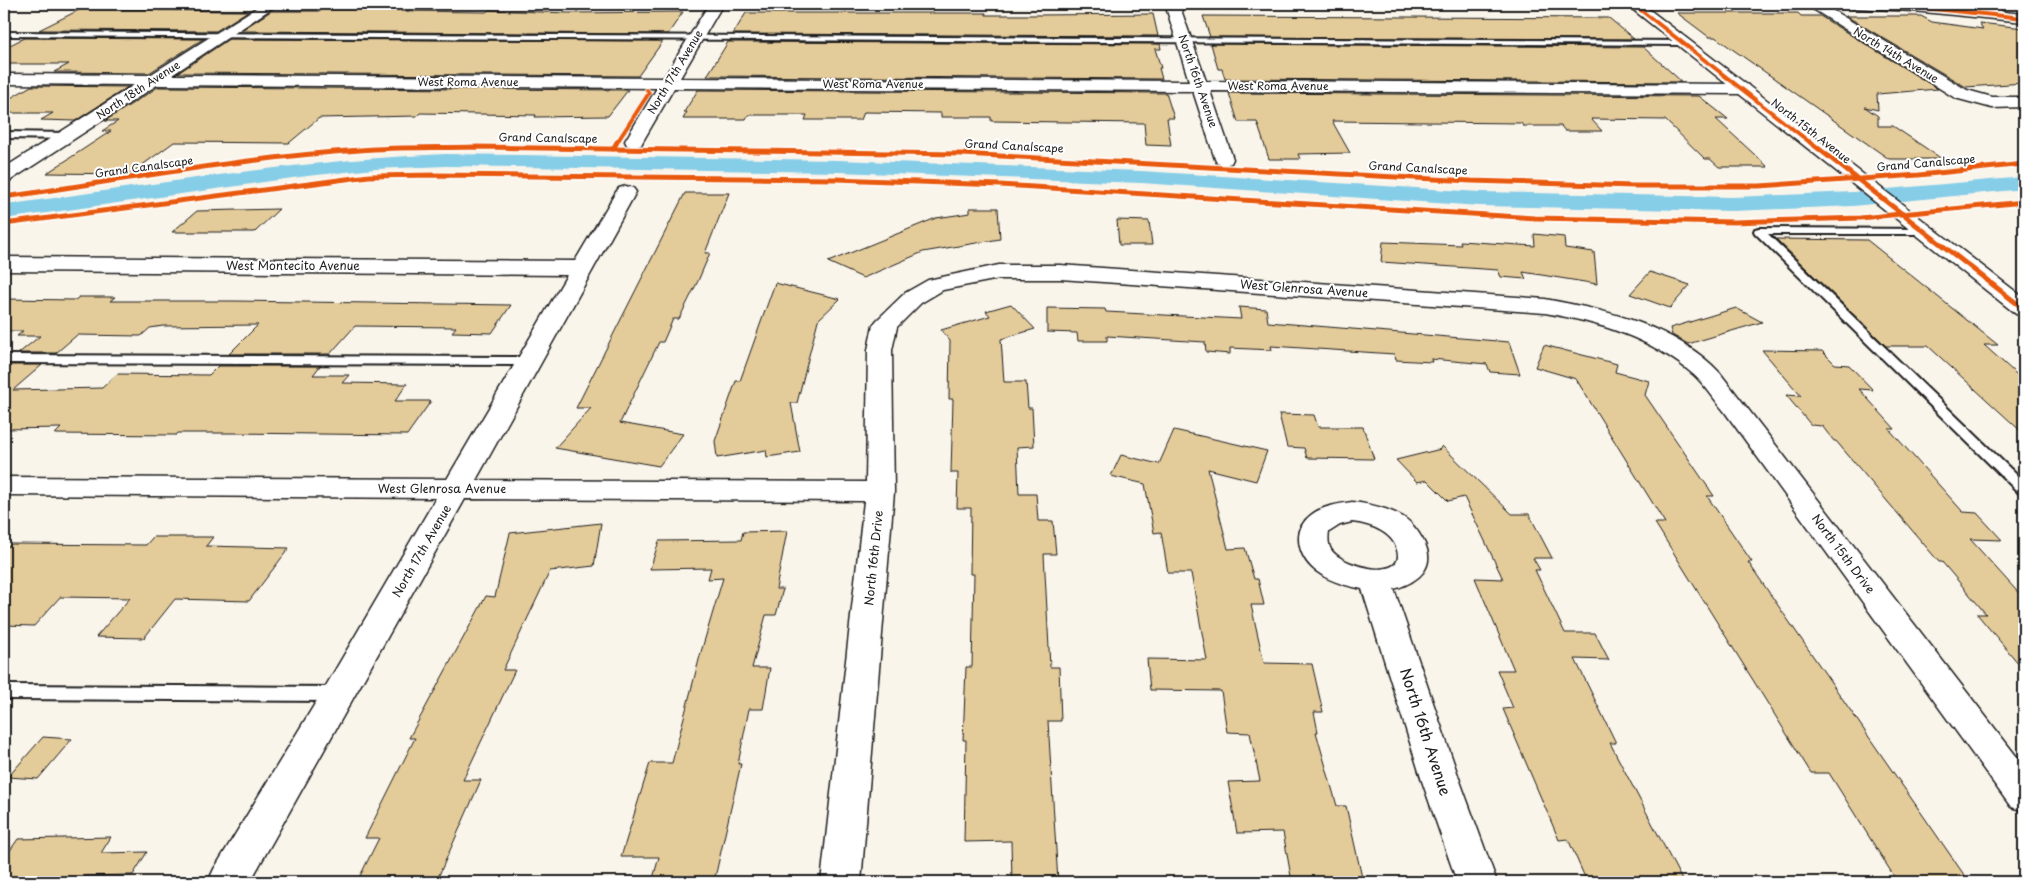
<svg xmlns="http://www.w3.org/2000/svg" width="2028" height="886" viewBox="0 0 2028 886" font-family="'Playpen Sans',sans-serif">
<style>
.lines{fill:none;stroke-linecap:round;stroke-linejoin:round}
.canal{fill:#86cde8;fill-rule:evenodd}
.building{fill:#e4cb9a;stroke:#1c1c1c}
.lane-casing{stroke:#1c1c1c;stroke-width:4}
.street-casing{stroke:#1c1c1c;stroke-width:3}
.secondary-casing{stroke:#1c1c1c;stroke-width:3}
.lane{fill:#fff;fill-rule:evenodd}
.street{fill:#fff;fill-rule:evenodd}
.secondary{fill:#fff;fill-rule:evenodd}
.cycleway-far1-casing{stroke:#fff;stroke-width:5.5}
.cycleway-casing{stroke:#fff;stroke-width:8}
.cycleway-far1{stroke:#e8590c;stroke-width:4}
.cycleway{stroke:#e8590c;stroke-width:5}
.labels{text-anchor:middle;stroke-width:4;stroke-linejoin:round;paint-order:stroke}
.far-street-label{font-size:11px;fill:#1c1c1c;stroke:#fff}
.street-label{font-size:12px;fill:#1c1c1c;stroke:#fff}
.near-street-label{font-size:15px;fill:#1c1c1c;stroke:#fff}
</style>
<rect width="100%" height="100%" fill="#faf5eb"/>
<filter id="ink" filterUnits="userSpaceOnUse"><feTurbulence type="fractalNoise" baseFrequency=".02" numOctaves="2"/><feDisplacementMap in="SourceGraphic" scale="10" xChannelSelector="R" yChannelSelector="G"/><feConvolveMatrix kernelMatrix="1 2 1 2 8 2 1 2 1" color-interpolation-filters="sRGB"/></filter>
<g filter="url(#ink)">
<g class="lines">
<path class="canal" d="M446,154l392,6 303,11 339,21 253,5 120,-5 171,-15v12l-171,17 -120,5 -253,-5 -339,-23 -303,-11 -392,-6 -71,3 -68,7 -303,43v-14c147,-20 294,-45 442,-51z"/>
</g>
<g class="building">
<polygon points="81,9 160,9 159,10 248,11 216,31 39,30"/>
<polygon points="323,9 404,10 401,11 486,12 489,10 568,13 683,12 668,34 240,31 271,11 320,11"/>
<polygon points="746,13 986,13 986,15 1038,15 1153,14 1158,36 733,34"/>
<polygon points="1677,13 1798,13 1801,16 1820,16 1938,89 1877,94 1878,110 1865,107 1878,116 1878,126 1893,126 1942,159 1889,159 1715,37 1709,37"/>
<polygon points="1203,16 1609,18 1634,39 1210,37"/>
<polygon points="1846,16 1921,16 1932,22 1983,29 1979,23 2024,28 2024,83 1966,87"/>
<polygon points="24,38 203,39 149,73 54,72 69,64 4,64 4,48"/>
<polygon points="229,39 663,41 638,76 178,73"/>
<polygon points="728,42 1160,44 1161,49 1155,49 1161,68 1159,68 1162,79 707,76"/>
<polygon points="1211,44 1643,47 1682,82 1225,79 1222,69 1218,69"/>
<polygon points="31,86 128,87 75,121 41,120 53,113 4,113 4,102"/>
<polygon points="158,87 628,90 608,116 535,117 536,115 420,113 417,116 319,118 289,143 174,142 130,174 47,173 111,131 102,131 118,121 105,121"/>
<polygon points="698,90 1166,93 1174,118 1167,118 1171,146 1146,145 1144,123 991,121 991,117 941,117 941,113 864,112 861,120 805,120 807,115 748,115 746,119 683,119 687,112 684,112"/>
<polygon points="1229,93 1699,96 1728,119 1716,119 1768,167 1719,167 1710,159 1705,159 1665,120 1591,119 1602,131 1565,131 1561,126 1523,126 1521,123 1332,121 1350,153 1298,154 1300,159 1269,159 1257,122 1238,122"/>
<polygon points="685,193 729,193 705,253 710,253 698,281 679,319 673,319 663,342 659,342 620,423 683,434 659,466 555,448 591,408 576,408"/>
<polygon points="970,208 998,208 1000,239 923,252 863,278 828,262 936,218 970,213"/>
<polygon points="279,209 255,232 172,232 197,211"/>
<polygon points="1117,220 1149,221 1152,245 1119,245"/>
<polygon points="1534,234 1564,237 1565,248 1594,252 1597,284 1523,272 1526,279 1501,277 1498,270 1381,262 1383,242 1461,245 1460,241 1535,246"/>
<polygon points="1776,239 1867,240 1998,345 1984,345 2024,381 2024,434 1928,346 1886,346"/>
<polygon points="1650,272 1690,285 1670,308 1630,294"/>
<polygon points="775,283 840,299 818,320 797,403 791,403 800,452 767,457 766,450 717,458 715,441 736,381 740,381"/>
<polygon points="79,297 115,297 110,301 234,301 511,305 492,333 452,332 456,327 355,326 330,354 229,354 258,325 163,326 150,328 141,336 77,335 56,353 19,353 40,336 17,336 23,331 4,331 4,299 75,300"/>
<polygon points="1011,304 1035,329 1001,339 1004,382 1026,382 1028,408 1032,408 1034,446 1017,447 1019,494 1036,494 1038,521 1053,521 1056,554 1044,554 1050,667 1059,667 1061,721 1048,721 1058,882 1012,882 1011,841 964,842 966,740 963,740 966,667 972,667 974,574 970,574 971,508 957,508 958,473 951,473 953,399 949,399 950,341 941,330 990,316 986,311"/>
<polygon points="1239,307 1266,309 1268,322 1509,342 1520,374 1490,372 1487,364 1431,359 1432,362 1396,360 1394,354 1271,346 1272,350 1230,348 1230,354 1206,352 1205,342 1107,336 1107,341 1078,341 1077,333 1047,332 1047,308 1105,309 1106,312 1241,319"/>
<polygon points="1736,308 1762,322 1688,344 1672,335 1670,328"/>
<polygon points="1544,345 1617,364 1615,372 1649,381 1645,395 1714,496 1707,496 1752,562 1748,562 1969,882 1924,882 1921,879 1895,878 1829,773 1811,773 1655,523 1665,523 1576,379 1535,367"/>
<polygon points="1762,350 1822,351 1835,364 1849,365 1873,390 1859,389 1895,429 1889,429 1963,512 1977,513 2002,540 1970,539 2024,599 2024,670 1977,614 1986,614 1942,562 1939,562 1836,441 1834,441 1822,426 1811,425 1786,395 1801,396"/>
<polygon points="4,365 42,365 13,390 102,388 117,374 209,375 218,366 320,366 313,375 349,375 342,383 407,384 395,401 431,401 407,435 232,433 178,433 176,435 55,434 61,428 4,429"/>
<polygon points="1279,414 1314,415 1318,427 1363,427 1374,459 1307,458 1304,448 1287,447"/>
<polygon points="1174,430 1267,451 1256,481 1208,469 1228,549 1245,548 1254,579 1258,579 1264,605 1251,605 1264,663 1312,664 1323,712 1314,712 1318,732 1316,732 1337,806 1346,806 1363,882 1292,882 1283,832 1237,833 1228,782 1260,781 1250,733 1227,732 1221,691 1150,690 1147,659 1207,660 1191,573 1168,573 1161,532 1154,533 1145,484 1111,476 1121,455 1159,464"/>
<polygon points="1442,446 1512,514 1529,514 1552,558 1533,558 1540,570 1535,570 1565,633 1595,633 1609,660 1575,659 1616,743 1610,743 1683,882 1587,882 1568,839 1559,840 1503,709 1513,708 1497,670 1514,670 1475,578 1503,579 1464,497 1448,501 1427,480 1417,482 1396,460 1441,449"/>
<polygon points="601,523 594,566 550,571 503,670 515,670 463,780 481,780 436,882 357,882 379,838 365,838 415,738 409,738 486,596 495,597 510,533"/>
<polygon points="787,531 776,589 783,589 776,615 766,615 752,668 770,668 763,709 749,709 738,764 741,764 714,882 652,882 659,857 621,857 650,763 672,763 701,652 723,578 708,579 711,568 650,569 659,541 741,540 743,532"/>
<polygon points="153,537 213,537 206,546 289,548 249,601 175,599 144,638 96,637 130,598 60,597 34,626 4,625 4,551 11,544 146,545"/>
<polygon points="43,737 72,739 38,779 8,777"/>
<polygon points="111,837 101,853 147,852 133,875 84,876 80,882 4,882 4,859 18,839"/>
</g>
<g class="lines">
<defs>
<g id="lane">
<polygon points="4,32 1685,41 1689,43 1685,45 4,36"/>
<polygon points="4,132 68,133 73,136 68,139 4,138"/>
<polygon points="1759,228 1928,229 1929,231 1928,233 1924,234 1768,234 2024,482 2024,495 2019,493 1755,233 1754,231 1755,229"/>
<polygon points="4,355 530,357 536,361 530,365 4,363"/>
<polygon points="4,685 338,687 344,689 347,694 344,699 338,701 4,699"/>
</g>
<g id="street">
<polygon points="262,4 278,4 172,75 664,78 709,4 723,4 680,78 1189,81 1165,4 1179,4 1206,81 1742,84 1748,85 1750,89 1748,93 1742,94 1210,91 1233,159 1231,163 1224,165 1217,163 1215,159 1193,91 674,88 643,141 641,145 634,147 627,145 625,141 657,88 157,85 11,180 4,182 4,168 134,85 4,84 4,74 150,75"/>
<polygon points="1805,4 1822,4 1967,90 1992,97 2024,97 2024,107 1992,108 1955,98"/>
<polygon points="1981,4 1996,4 2005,15 2003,18 1993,18"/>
<path d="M626,186l7,2 3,4 -160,288 390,2 2,-132 5,-25 4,-5 28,-27 23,-13 71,-15h61l485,34c61,11 131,27 175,74l304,393v45l-13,-4 -287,-396c-10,-12 -19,-26 -30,-36 -42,-37 -96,-53 -149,-62l-485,-34h-61l-56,11 -22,13 -24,24 -5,23 2,142 -33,390h-40l43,-381 -399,-2 -215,383h-42l6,-13 113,-185 109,-186 -432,-3v-18l443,2 120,-204 -563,-4v-14l571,4 41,-69 3,-4z"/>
<path d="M1352,502c17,2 36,6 51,15 9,6 15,14 20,23 15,27 -5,42 -29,49l66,192 37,101h-40l-35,-101 -60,-192c-14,-3 -31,-7 -43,-16 -20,-13 -29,-42 -8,-58 11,-9 28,-11 41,-13zM1352,522c19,2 45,11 46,34 0,5 -3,9 -8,11 -15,6 -48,-4 -58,-16 -4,-5 -4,-13 -3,-19l11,-7z"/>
</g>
<g id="secondary">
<polygon points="1626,4 1642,4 2024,298 2024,316 2016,314"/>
<polygon points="1847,4 1924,4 2024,14 2024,22 1913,11 1854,8 1849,7"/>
</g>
</defs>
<use href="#lane" class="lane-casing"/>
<use href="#street" class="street-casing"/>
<use href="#secondary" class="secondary-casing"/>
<use href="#lane" class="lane"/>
<use href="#street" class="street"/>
<use href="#secondary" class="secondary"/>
<defs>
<g id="cycleway-far1">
<polyline points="1633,4 1812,144"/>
<polyline points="1854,4 1913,7 2024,18"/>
<polyline points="616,144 649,93 647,90"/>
</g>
<g id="cycleway">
<polyline points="1810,142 2024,309"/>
<polyline points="613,149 617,142"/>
<path d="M4,197c119,-17 237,-39 356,-47 38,-3 76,-2 114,-3l487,7 510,27 163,5h125l160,-11 105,-11"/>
<polyline points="4,224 369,176 435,175 836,179 1000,185 1535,218 1734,222 1860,218 2024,202"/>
</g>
</defs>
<use href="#cycleway-far1" class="cycleway-far1-casing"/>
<use href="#cycleway" class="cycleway-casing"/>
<use href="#cycleway-far1" class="cycleway-far1"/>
<use href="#cycleway" class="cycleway"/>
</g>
</g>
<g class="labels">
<g class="far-street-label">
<text transform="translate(1896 55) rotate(31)" y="4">North 14th Avenue</text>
<text transform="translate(675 72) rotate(-59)" y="4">North 17th Avenue</text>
<text transform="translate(1198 81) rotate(71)" y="4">North 16th Avenue</text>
<text x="468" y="86">West Roma Avenue</text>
<text x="873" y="88">West Roma Avenue</text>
<text x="1278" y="90">West Roma Avenue</text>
<text transform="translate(138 90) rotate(-33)" y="4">North 18th Avenue</text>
<text transform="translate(1811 131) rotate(38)" y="4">North 15th Avenue</text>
<text transform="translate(548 138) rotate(1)" y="4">Grand Canalscape</text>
<text transform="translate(1014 146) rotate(3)" y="4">Grand Canalscape</text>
<text transform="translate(1926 163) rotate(-5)" y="4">Grand Canalscape</text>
<text transform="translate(144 167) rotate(-8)" y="4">Grand Canalscape</text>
<text transform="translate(1418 168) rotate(3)" y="4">Grand Canalscape</text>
</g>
<g class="street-label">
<text x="293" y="270">West Montecito Avenue</text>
<text transform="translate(1304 289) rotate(4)" y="4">West Glenrosa Avenue</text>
<text x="442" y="493">West Glenrosa Avenue</text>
<text transform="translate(422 551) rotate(-60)" y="4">North 17th Avenue</text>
<text transform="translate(1843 554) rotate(53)" y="4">North 15th Drive</text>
<text transform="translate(874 558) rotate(-84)" y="4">North 16th Drive</text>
</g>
<g class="near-street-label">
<text transform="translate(1425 732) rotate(72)" y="5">North 16th Avenue</text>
</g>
</g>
<rect width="2028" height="886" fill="none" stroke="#fff" stroke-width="20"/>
<rect x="10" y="10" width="2008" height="866" fill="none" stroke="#1c1c1c" stroke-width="2" filter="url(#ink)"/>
</svg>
